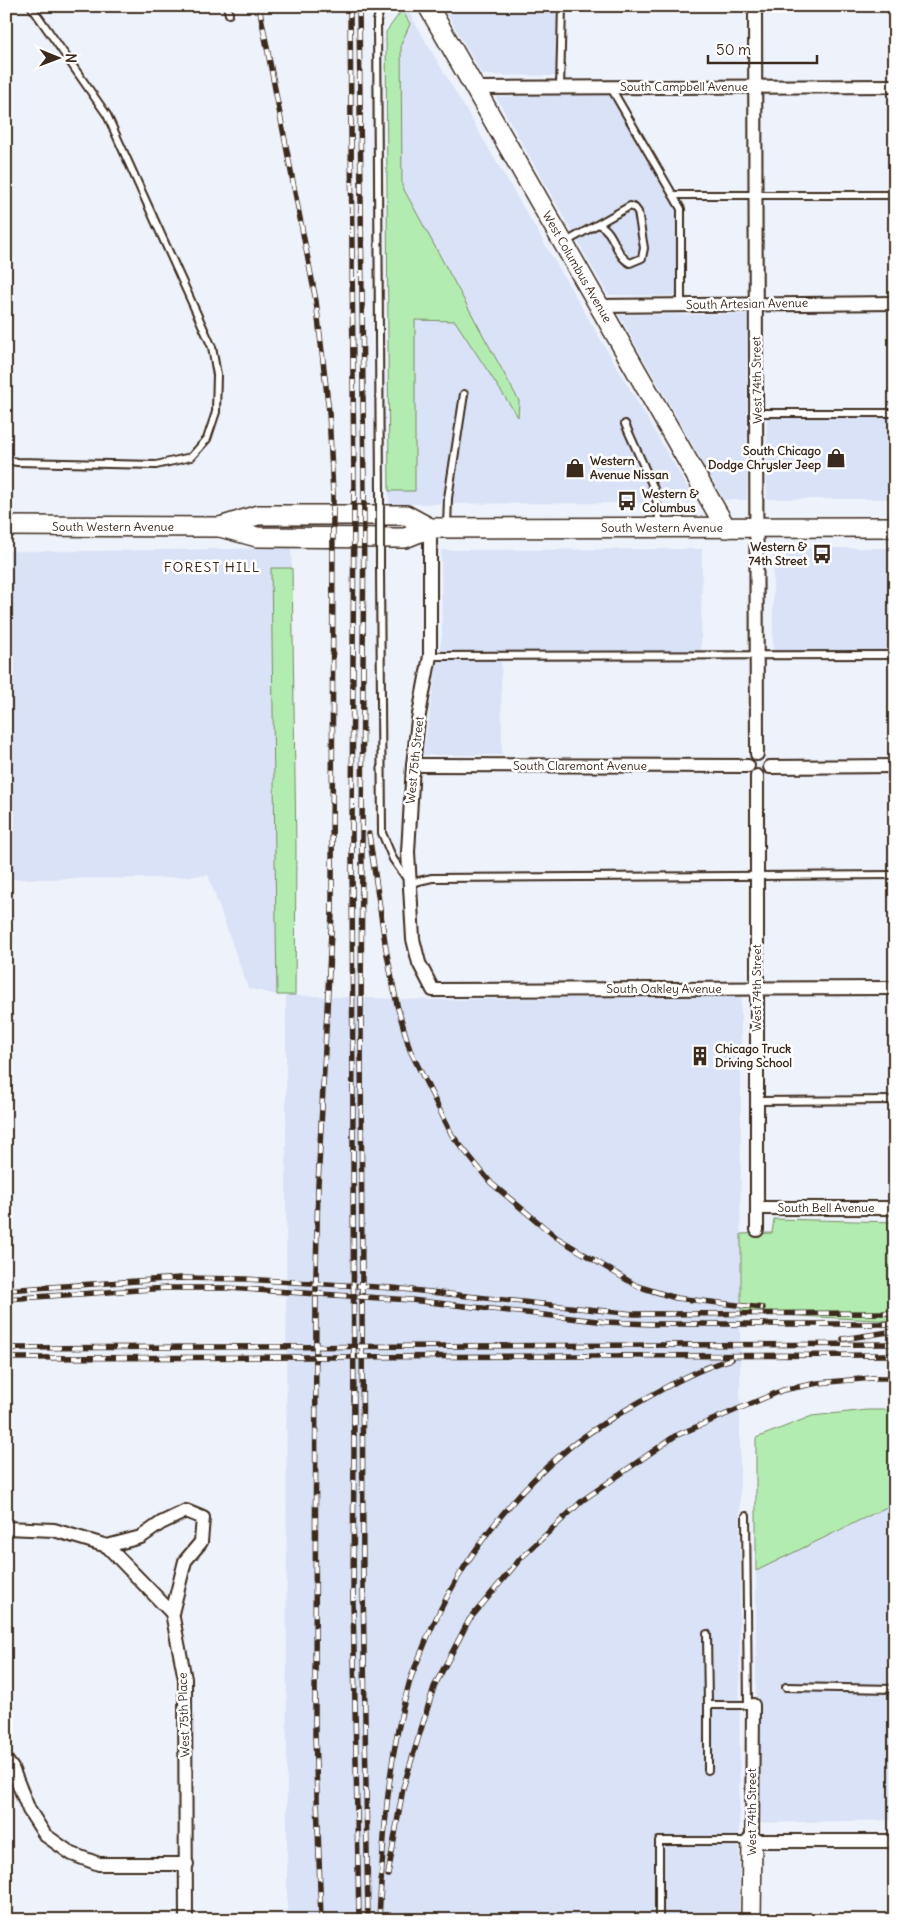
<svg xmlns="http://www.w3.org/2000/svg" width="901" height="1926" viewBox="0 0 901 1926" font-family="Delius,sans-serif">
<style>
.built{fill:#d9e2f6}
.green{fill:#b3ecb0;stroke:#778b67}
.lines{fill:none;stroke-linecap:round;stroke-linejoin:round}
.lane-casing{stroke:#3b2a1e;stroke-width:10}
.street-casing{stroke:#3b2a1e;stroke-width:16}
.secondary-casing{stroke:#3b2a1e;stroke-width:22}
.lane{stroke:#fff;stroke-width:6}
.street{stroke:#fff;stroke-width:12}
.secondary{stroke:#fff;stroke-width:19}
.rail-casing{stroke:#3b2a1e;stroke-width:5.5}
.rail{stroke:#fff;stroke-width:4;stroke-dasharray:11;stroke-linecap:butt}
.lane-bridge-casing{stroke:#3b2a1e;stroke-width:10;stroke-linecap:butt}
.lane-bridge{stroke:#fff;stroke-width:6}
.labels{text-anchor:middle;stroke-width:5;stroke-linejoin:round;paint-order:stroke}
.street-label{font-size:12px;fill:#3b2a1e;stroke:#fff}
.poi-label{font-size:12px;font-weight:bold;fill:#3b2a1e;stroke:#fff;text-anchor:start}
.neighbourhood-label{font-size:14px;letter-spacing:1px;fill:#3b2a1e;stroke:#fff}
</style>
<rect width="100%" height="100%" fill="#eef2fb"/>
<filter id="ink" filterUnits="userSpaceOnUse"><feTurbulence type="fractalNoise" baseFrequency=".02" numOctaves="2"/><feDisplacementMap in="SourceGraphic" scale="10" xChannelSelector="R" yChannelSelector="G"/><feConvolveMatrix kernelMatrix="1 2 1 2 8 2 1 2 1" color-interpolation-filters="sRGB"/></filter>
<g filter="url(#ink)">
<g class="built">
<polygon points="405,6 689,490 689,503 389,504 386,32"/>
<polygon points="443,6 562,6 561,76 482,75"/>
<polygon points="614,93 681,209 681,296 608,295 496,97"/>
<polygon points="747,314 747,500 724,500 619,315"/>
<rect x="767" y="413" width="128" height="86"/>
<polygon points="291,548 292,568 271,568 277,995 248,988 208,875 162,878 6,879 6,551 89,551"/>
<rect x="773" y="548" width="122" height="107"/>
<polygon points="702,549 701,655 501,656 502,755 423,755 442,635 441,550"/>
<polygon points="286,995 429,1000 741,996 739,1920 287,1920"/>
<polygon points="895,1503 895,1820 756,1823 756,1571"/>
</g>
<g class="green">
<polygon points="402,10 410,24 401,44 402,186 519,401 518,417 455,321 415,320 415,491 389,491 386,32"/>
<polygon points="271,568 292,568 296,848 295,995 277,995"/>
<polygon points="774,1219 895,1222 895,1321 741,1313 741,1234 772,1233"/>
<polygon points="867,1410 895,1410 895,1503 756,1571 756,1438 812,1416"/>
</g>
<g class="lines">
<defs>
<g id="lane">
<polyline points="227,6 229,14"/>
<polyline points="560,88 562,6"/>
<polyline points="611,88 681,209 681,305"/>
<polyline points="673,195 895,195"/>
<path d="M564,243l34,-19c18,8 16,31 32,39l12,-5 2,-10 -6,-36 -3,-4 -5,-2 -32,18"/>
<polyline points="757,413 895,413"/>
<polyline points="625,424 655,491 660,525"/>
<polyline points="6,460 17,462 156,465 191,457 207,439 216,412 217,375 212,347 107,115 31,6"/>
<polyline points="380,493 377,21 381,6"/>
<polyline points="447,526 448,498 464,394"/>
<polyline points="380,569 382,833 393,859 410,883 432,878 895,875"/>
<polyline points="430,656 895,655"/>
<polyline points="757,1101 895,1100"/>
<polyline points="707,1634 708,1705 748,1705 746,1516"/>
<polyline points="786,1687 895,1689"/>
<polyline points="708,1770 708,1705"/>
<polyline points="659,1920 659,1841 750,1841"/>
</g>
<g id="street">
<polyline points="755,6 757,754"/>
<polyline points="474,88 895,86"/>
<polyline points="599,306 895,303"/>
<polyline points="430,528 430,656 418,720 413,765 408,852 413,939 419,963 433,990 895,988"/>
<polyline points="413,765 748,766"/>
<polyline points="770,767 895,766"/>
<polyline points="757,776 757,1230"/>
<polyline points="757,1208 895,1208"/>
<polyline points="6,1528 54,1530 107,1546 141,1537 161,1523 186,1511 203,1518 201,1542 185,1561 172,1613 185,1679 186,1920"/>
<polyline points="107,1546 172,1613"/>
<polyline points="753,1705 752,1841 895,1841"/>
<polyline points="6,1760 12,1768 29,1810 45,1835 72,1854 99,1864 187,1864"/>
</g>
<g id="secondary">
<polyline points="428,6 726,528"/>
<polyline points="6,526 220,527 257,537 396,538 405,538 430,528 895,527"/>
<polyline points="220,527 258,515 406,515 430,528"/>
<polyline points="751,1920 752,1841"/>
</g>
</defs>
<use href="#lane" class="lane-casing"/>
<use href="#street" class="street-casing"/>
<use href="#secondary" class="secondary-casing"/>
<use href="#lane" class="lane"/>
<use href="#street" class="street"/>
<use href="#secondary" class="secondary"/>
<defs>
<g id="rail">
<polyline points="259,6 316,301 329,412 333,494 332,913 318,1185 316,1274 315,1734 321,1920"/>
<polyline points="350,6 354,492 352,832 354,1450 353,1599 359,1920"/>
<polyline points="359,6 364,492 361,1018 363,1584 368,1920"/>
<polyline points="369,834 386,949 397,1005 410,1050 452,1135 491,1183 556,1237 637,1286 676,1298 763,1308"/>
<polyline points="6,1290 180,1278 245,1279 393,1288 634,1314 895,1313"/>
<polyline points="6,1299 167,1288 227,1288 411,1300 606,1322 651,1324 895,1324"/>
<polyline points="843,1339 895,1331"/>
<polyline points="6,1348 895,1344"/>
<polyline points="6,1358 895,1355"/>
<polyline points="388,1875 403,1788 434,1687 469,1620 521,1558 583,1500 675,1436 783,1390 818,1383 872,1378 895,1378"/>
<path d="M379,1920c4,-79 8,-159 30,-236 3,-11 8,-21 12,-31 31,-79 83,-153 149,-206 23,-18 48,-33 73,-47 28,-16 59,-33 89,-41"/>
</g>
</defs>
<use href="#rail" class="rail-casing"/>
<use href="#rail" class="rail"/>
<defs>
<polyline id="lane-bridge" points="380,493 380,569"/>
</defs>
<use href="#lane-bridge" class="lane-bridge-casing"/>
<use href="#lane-bridge" class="lane-bridge"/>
</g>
</g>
<defs>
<symbol id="shop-bare" viewBox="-9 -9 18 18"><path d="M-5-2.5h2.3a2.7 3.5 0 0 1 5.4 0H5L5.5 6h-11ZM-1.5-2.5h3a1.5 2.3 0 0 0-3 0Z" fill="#3b2a1e" stroke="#fff" stroke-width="2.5" paint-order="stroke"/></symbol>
<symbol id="bus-bare" viewBox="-9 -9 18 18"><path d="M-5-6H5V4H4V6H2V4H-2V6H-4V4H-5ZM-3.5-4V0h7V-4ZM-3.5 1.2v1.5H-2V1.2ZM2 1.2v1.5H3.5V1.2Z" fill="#3b2a1e" stroke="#fff" stroke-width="2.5" paint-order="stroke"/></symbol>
<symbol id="building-bare" viewBox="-9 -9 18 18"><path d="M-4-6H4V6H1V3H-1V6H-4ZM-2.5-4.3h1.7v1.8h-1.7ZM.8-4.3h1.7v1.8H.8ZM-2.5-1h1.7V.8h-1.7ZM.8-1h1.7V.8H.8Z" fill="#3b2a1e" stroke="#fff" stroke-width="2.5" paint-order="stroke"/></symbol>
</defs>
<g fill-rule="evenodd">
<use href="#shop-bare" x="822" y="444" width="28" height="28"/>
<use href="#shop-bare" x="561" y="454" width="28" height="28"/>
<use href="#bus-bare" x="613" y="487" width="28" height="28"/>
<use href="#bus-bare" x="808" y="540" width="28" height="28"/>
<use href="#building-bare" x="686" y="1042" width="28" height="28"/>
</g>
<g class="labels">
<g class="street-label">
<text x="684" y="91">South Campbell Avenue</text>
<text transform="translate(577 267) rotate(60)" y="4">West Columbus Avenue</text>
<text transform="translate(747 304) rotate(-1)" y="4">South Artesian Avenue</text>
<text transform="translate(757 380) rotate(-91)" y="4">West 74th Street</text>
<text x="113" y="531">South Western Avenue</text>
<text x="662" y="532">South Western Avenue</text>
<text transform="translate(415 760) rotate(-84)" y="4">West 75th Street</text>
<text x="580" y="770">South Claremont Avenue</text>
<text transform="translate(757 988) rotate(-90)" y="4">West 74th Street</text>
<text x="664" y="993">South Oakley Avenue</text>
<text x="826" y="1212">South Bell Avenue</text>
<text transform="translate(184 1715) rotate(-92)" y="4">West 75th Place</text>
<text transform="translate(752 1812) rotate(-90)" y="4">West 74th Street</text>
</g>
<g class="poi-label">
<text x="821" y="455" text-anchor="end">South Chicago<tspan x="821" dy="14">Dodge Chrysler Jeep</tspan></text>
<text x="590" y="465">Western<tspan x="590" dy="14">Avenue Nissan</tspan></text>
<text x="642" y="498">Western &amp;<tspan x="642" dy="14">Columbus</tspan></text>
<text x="807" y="551" text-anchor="end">Western &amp;<tspan x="807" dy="14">74th Street</tspan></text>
<text x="715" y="1053">Chicago Truck<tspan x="715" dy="14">Driving School</tspan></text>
</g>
<g class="neighbourhood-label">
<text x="212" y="572">FOREST HILL</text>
</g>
</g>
<rect width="901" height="1926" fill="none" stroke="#fff" stroke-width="25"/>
<rect x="12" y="12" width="876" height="1901" fill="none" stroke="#3b2a1e" stroke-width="2" filter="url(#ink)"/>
<g transform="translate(58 58) rotate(91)" stroke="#ffffff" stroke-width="4" paint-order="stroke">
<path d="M0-4L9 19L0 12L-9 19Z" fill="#3b2a1e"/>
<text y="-8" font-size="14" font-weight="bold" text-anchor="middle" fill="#3b2a1e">N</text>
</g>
<path d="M708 55v8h109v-8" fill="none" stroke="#3b2a1e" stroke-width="2.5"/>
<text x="716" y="55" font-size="15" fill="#3b2a1e" stroke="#ffffff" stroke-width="4" paint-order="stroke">50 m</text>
</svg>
